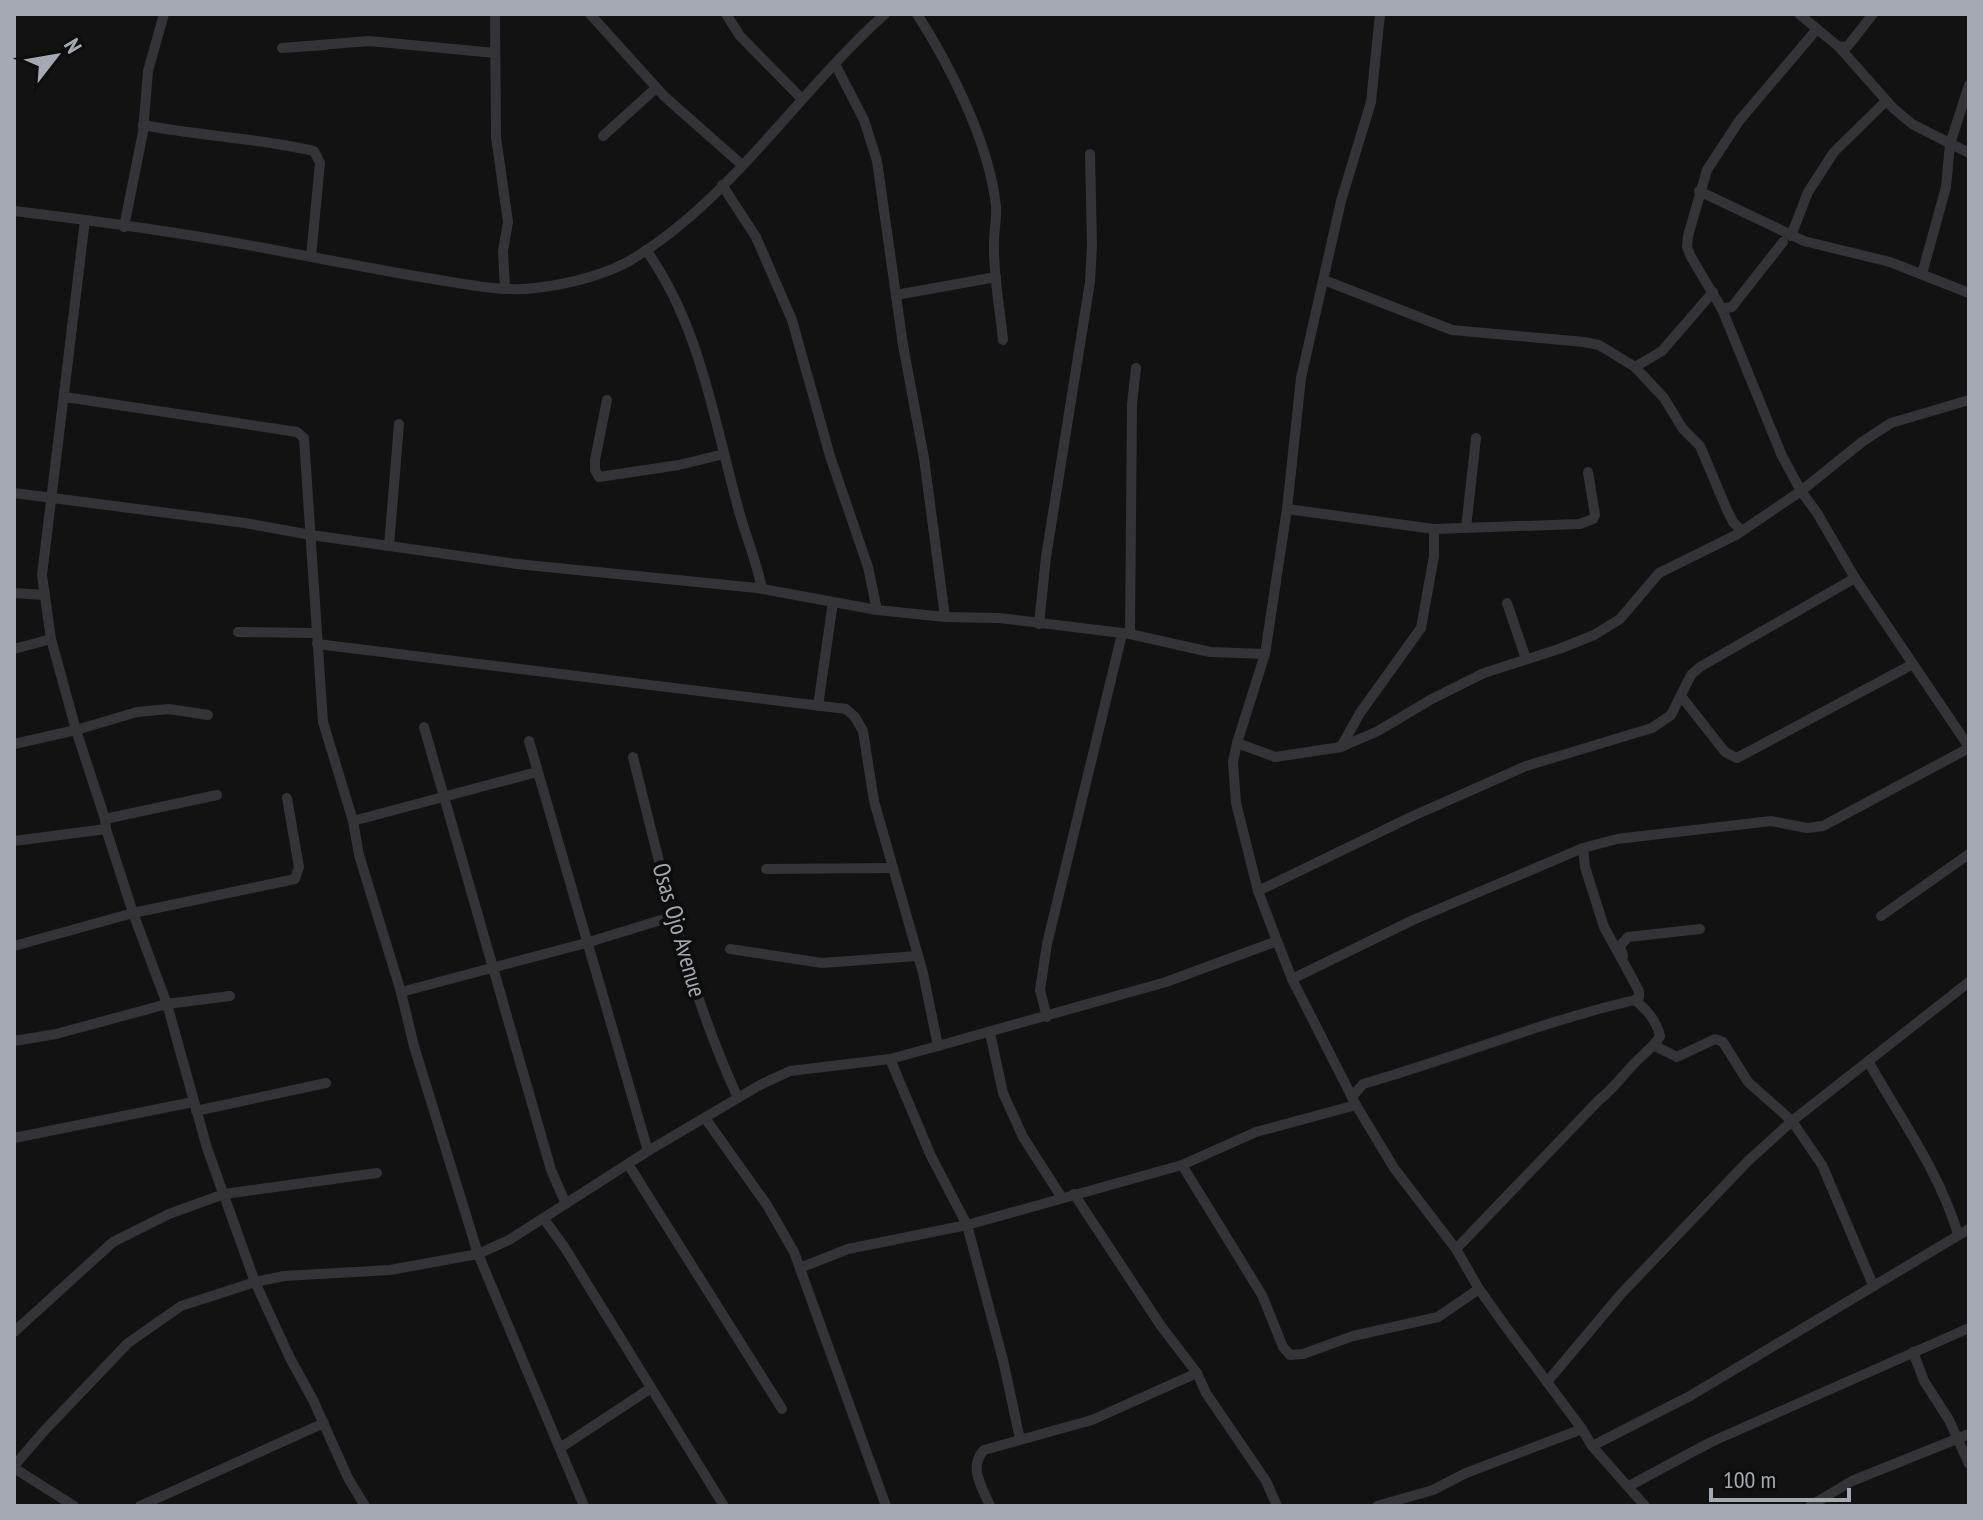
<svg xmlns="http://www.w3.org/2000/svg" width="1983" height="1520" viewBox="0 0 1983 1520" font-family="'PT Sans Narrow',sans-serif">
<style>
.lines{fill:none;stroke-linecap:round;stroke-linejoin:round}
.minor{stroke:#343438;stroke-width:10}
.labels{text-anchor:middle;stroke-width:8;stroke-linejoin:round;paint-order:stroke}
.street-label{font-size:24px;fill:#a5a9b2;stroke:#0d0d0e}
</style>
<rect width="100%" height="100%" fill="#121213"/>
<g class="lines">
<g class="minor">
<polyline points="495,14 496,137 508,222 503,251 505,289"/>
<polyline points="590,14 664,96 741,164"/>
<polyline points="726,14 740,36 802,99"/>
<path d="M917,14c34,53 72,129 79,192 1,12 -2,24 -2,36 -1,33 6,66 9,98"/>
<polyline points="1380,14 1371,102 1341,201 1301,378 1287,509 1265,654 1237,743 1233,762 1236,803 1258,891 1272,928 1292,979 1356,1105 1394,1168 1456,1249 1479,1289 1506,1327 1582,1429 1592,1446 1645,1506"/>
<polyline points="1799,14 1839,47 1893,108 1912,124 1969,153"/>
<polyline points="1817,29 1739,121 1707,170 1688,236 1687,247 1691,257 1722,309 1782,456 1801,491 1862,442 1891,423 1969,400"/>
<polyline points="326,45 282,48 369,41 495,53"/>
<polyline points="1839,47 1848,46 1873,14"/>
<polyline points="835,64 864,120 877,161 903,345 924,458 945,617"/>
<path d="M143,125c57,11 115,13 171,26l6,12 -9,94"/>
<polyline points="603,136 656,88"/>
<polyline points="722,185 756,237 792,320 830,456 868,567 877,610"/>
<polyline points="1699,191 1804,241 1890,262 1969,293"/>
<path d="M14,211c92,11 185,24 276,42 50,9 99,19 149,27 31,5 65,12 97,8 33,-4 75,-14 103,-33 95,-60 162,-166 246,-241"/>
<polyline points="85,220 42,575 51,639 76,730 105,819 106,829 133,913 167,1004 207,1148 255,1282 290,1358 313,1400 348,1478 365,1506"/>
<polyline points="124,227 143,132 148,71 164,14"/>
<polyline points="1791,236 1808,192 1834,152 1886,101"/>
<path d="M646,250c53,74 67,165 90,250 7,30 20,58 26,89"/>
<polyline points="1922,274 1946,187 1950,144 1969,85"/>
<polyline points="1324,280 1452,330 1584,342 1599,345 1635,367 1664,398 1683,429 1700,446 1727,510 1733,522 1742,531"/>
<polyline points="896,295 996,277"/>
<polyline points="1722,309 1732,307 1783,242"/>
<polyline points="1635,367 1662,351 1713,292"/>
<polyline points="65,397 297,432 304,438 323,722 353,821 359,855 401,992 414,1046 478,1254 584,1506"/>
<polyline points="607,400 595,460 595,470 599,477 679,465 724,454"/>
<polyline points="14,493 245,523 311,535 517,564 757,588 877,610 945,617 999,618 1130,634 1210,652 1265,654"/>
<polyline points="1287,509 1434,529 1580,524 1593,519 1595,515 1588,472"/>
<polyline points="1466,528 1476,438"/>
<polyline points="389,546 399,424"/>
<polyline points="14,593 45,595"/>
<polyline points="1507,603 1526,659"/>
<polyline points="1039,624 1046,557 1090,282 1092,245 1090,154"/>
<polyline points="238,632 316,633"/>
<polyline points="1130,634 1132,404 1136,368"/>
<polyline points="317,644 846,709 855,717 863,731 874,801 923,973 938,1046"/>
<polyline points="14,649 51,639"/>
<polyline points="1681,696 1725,752 1737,758 1913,664"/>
<polyline points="818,706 833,602"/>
<polyline points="424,727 551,1170 566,1204"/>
<polyline points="529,741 648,1151"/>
<polyline points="1237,743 1275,757 1341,747 1378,731 1430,700 1484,673 1559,649 1594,635 1620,619 1659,573 1736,535 1801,491 1817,513 1855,578 1969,747"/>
<polyline points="14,744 76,730 137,712 169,709 208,715"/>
<polyline points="1341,747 1360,713 1421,628 1434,556 1434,529"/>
<path d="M633,757c29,116 55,233 105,341"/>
<polyline points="105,819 217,795"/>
<polyline points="353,821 537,772"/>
<polyline points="14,841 106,829"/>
<polyline points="1583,848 1585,867 1604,927 1639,991 1639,997 1635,1000"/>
<polyline points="766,869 893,868"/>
<polyline points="1258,891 1413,816 1526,766 1652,728 1671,715 1691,675 1700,667 1855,578"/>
<polyline points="1881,916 1969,854"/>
<polyline points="14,946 133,913 295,879 299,867 287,798"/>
<polyline points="730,949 822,963 917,956"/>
<polyline points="1623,956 1620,946 1628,937 1700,929"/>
<polyline points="1292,979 1413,920 1583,848 1617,839 1771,821 1807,828 1823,826 1969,748"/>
<polyline points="401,992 586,943 674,916"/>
<polyline points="1047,1017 1040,990 1047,944 1122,634"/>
<polyline points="990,1033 1003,1093 1023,1137 1062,1198"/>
<polyline points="14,1041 56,1034 167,1004 230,996"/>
<polyline points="1655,1046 1677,1057 1715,1039 1723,1042 1748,1082 1792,1121 1822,1165 1873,1285"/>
<polyline points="890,1059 931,1156 967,1225 1003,1360 1020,1439"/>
<path d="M1868,1061c32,57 71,110 90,173"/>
<path d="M1352,1097l11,-13c92,-26 180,-63 272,-84"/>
<polyline points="196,1111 326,1083"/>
<polyline points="705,1118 767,1205 794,1252 886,1506"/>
<polyline points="14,1138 193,1102"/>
<polyline points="628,1164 782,1409"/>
<polyline points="1182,1165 1262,1295 1283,1347 1290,1355 1303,1354 1353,1336 1438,1317 1479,1289"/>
<polyline points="1074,1194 1161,1326 1197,1373 1206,1393 1266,1481 1277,1506"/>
<polyline points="544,1219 565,1248 724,1506"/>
<path d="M1456,1249l143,-149c17,-13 27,-30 43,-44 7,-7 13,-11 18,-20 -4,-16 -12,-25 -25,-36"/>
<polyline points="800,1268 848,1249 967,1225 1182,1165 1256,1132 1356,1105"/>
<polyline points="14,1332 113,1242 169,1214 224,1194 377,1173"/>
<polyline points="1913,1352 1924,1381 1949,1420 1969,1464"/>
<polyline points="1547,1382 1621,1294 1748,1161 1792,1121 1969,982"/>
<polyline points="1592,1446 1690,1396 1969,1229"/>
<polyline points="560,1448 651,1388"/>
<polyline points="14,1466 44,1431 128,1343 181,1306 255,1282 284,1276 390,1270 478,1254 509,1240 648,1151 760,1085 790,1071 890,1059 938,1046 1166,982 1277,941"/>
<polyline points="14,1468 74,1506"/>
<polyline points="1629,1486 1711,1442 1969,1328"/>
<polyline points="140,1506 324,1423"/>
<path d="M990,1506c-8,-19 -22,-39 -6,-56l108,-30 105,-47"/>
<polyline points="1377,1506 1433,1490 1466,1473 1582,1429"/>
<polyline points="1810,1506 1852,1481 1969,1434"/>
</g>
</g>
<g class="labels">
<g class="street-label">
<text transform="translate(679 930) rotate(74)" y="8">Osas Ojo Avenue</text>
</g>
</g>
<rect width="1983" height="1520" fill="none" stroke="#a5a9b2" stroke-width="32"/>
<g transform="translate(56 56) rotate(59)" stroke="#0d0d0e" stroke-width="6" paint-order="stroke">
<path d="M0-6L14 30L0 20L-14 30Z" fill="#a5a9b2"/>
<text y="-12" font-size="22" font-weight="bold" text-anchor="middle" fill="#a5a9b2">N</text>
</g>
<path d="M1711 1488v12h138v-12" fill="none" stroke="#a5a9b2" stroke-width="4"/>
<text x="1723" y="1488" font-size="24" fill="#a5a9b2" stroke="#0d0d0e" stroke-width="6" paint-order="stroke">100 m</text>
</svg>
